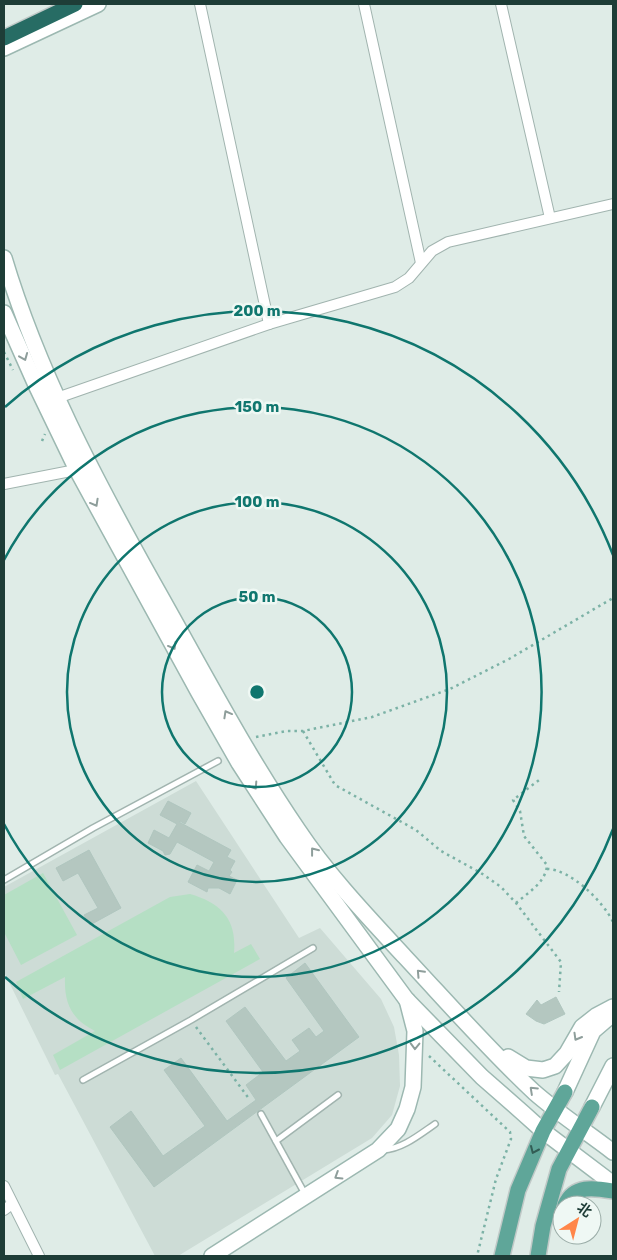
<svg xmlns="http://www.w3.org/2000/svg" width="617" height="1260" viewBox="0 0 617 1260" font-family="Rubik,'Noto Sans SC',sans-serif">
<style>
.built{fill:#cddcd6}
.green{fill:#b5dfc4}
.building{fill:#b4c7c0;stroke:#b0c6bf}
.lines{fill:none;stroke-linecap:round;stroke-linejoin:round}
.lane-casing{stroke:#a1b4af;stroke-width:8}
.street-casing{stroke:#a1b4af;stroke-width:12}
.secondary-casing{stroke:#9cb8b1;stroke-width:18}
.primary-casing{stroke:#c0c9c7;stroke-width:18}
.highway-casing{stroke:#c0c9c7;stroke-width:18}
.path{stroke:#7cb2a6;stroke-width:2.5;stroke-dasharray:2.5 4;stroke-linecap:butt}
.lane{stroke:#fff;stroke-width:5}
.street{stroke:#fff;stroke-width:10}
.secondary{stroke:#fff;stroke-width:15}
.primary{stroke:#5fa699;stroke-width:15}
.highway{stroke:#276c64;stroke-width:15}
.oneway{stroke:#8e9e9b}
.oneway2{stroke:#325c54}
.ring{fill:none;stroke:#0f766e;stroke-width:2.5}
.centre{fill:#0f766e;stroke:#eff8f4;stroke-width:2.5}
.ring-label{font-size:15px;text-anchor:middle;font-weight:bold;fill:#0f766e;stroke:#eff8f4;stroke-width:5;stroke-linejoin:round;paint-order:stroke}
</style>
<rect width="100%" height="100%" fill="#dfece7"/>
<polygon class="built" points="196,781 299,938 320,928 381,999 394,1027 399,1055 400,1086 392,1115 372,1138 178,1256 155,1256 58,1074 55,1075 4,972 4,887"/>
<g class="green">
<polygon points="43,873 77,935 21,965 4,932 4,895"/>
<path d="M190,894c31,9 47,25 44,59l17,-9 9,15 -200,111 -7,-15 42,-24c-24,-12 -31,-28 -30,-54l-42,22 -7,-17 154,-85z"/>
</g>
<g class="building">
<polygon points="168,801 191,813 185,824 180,821 179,822 231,850 227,857 235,861 230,870 232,872 229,876 237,880 230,894 219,888 208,888 207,892 188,882 197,865 209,871 214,862 177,842 170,854 165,855 163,851 148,843 154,830 169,838 177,824 160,815"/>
<polygon points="89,850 121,908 90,925 84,915 98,908 78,873 63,881 56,868"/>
<polygon points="305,963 359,1037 154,1187 110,1127 131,1111 163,1156 205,1126 164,1070 181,1058 227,1121 256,1100 246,1085 263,1072 226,1021 245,1007 286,1061 300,1051 292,1040 309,1028 316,1037 324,1031 286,978"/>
<polygon points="556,997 565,1014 544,1024 536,1021 526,1014 537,1000 541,1005"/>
</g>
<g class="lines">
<defs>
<g id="lane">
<polyline points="4,880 93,828 218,761"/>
<polyline points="83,1080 191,1020 313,948"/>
<polyline points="261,1114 305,1194"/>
<polyline points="276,1141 338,1095"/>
<path d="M383,1150c19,-1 36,-15 52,-26"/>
</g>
<g id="street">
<polyline points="364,4 421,263"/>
<polyline points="501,4 550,218"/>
<polyline points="269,324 395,287 409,278 432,251 448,242 613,204"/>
<polyline points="57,398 269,324 200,4"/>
<polyline points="4,484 81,469"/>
<polyline points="4,1186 39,1256"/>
<polyline points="4,1210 12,1204"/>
</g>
<g id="secondary">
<polyline points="4,48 98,4"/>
<path d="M4,258c34,114 91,221 149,325 47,83 91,168 145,247 30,45 70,87 107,127 42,45 84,93 129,135 25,22 53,40 79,60"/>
<polyline points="4,313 36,385 77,470 199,693 239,763 287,837 406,999 482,1077 523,1113 543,1131 613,1184"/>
<polyline points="508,1057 526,1068 543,1070 555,1066 567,1053 582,1027 596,1016 613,1007"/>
<polyline points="565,1092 593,1031 607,1019"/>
<polyline points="592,1107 613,1066"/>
<polyline points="212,1256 378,1150 398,1129 407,1109 413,1087 415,1031 407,1000"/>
</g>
<g id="primary">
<path d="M565,1205c9,-21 30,-17 48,-14"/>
<polyline points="502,1256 518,1190 543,1131 565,1092"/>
<polyline points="538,1256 543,1226 559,1169 592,1107"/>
</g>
<polyline id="highway" points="4,38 75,4"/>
</defs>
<use href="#lane" class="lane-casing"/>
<use href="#street" class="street-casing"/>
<use href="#secondary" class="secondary-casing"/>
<use href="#primary" class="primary-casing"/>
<use href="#highway" class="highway-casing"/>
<g class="path">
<polyline points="4,352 13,370"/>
<polyline points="42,441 45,434"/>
<polyline points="303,731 335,785 416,830 441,851 481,873 501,887 516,903 561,962 559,992"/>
<polyline points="256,737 287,731 303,731 372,717 450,689 509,659 613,598"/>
<path d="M547,869c23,0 56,32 66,53"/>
<path d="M516,903c13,-11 30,-21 31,-38l-23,-29 -4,-25 -7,-11 26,-20"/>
<polyline points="196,1027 250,1100"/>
<polyline points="429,1056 510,1132 511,1139 496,1179 477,1256"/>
</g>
<use href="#lane" class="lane"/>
<use href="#street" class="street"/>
<use href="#secondary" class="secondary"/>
<use href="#primary" class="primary"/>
<use href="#highway" class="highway"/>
</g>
<defs><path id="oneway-chevron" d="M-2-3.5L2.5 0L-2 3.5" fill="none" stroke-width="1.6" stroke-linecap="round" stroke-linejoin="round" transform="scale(1.25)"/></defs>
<g class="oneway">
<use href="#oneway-chevron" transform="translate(24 357) rotate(68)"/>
<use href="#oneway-chevron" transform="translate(95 503) rotate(61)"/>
<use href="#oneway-chevron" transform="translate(173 646) rotate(61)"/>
<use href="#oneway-chevron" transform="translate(227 714) rotate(-119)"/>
<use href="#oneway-chevron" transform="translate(254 786) rotate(57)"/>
<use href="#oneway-chevron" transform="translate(314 851) rotate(-128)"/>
<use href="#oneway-chevron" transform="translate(420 973) rotate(-133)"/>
<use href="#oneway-chevron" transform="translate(577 1037) rotate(120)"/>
<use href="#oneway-chevron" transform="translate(415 1046) rotate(91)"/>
<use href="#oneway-chevron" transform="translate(533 1090) rotate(-137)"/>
<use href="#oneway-chevron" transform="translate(338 1176) rotate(148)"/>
</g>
<use class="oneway2" href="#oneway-chevron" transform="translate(534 1150) rotate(114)"/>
<g class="ring">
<circle cx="257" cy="692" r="95"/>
<circle cx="257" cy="692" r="190"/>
<path d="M4 560A285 285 0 1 1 4 824"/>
<path d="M613 829A381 381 0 0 1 5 977M5 407A381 381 0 0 1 613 555"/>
</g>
<circle cx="257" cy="692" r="8" class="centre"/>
<g class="ring-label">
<text x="257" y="316">200 m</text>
<text x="257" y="412">150 m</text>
<text x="257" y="507">100 m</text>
<text x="257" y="602">50 m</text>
</g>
<rect width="617" height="1260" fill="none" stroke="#1e3d37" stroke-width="10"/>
<g transform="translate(577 1220) rotate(36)"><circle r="24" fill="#eff8f4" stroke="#9bada8"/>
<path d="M0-4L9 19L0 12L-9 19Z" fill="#ff8649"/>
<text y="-8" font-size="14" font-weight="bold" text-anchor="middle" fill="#1e3d37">北</text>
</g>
</svg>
